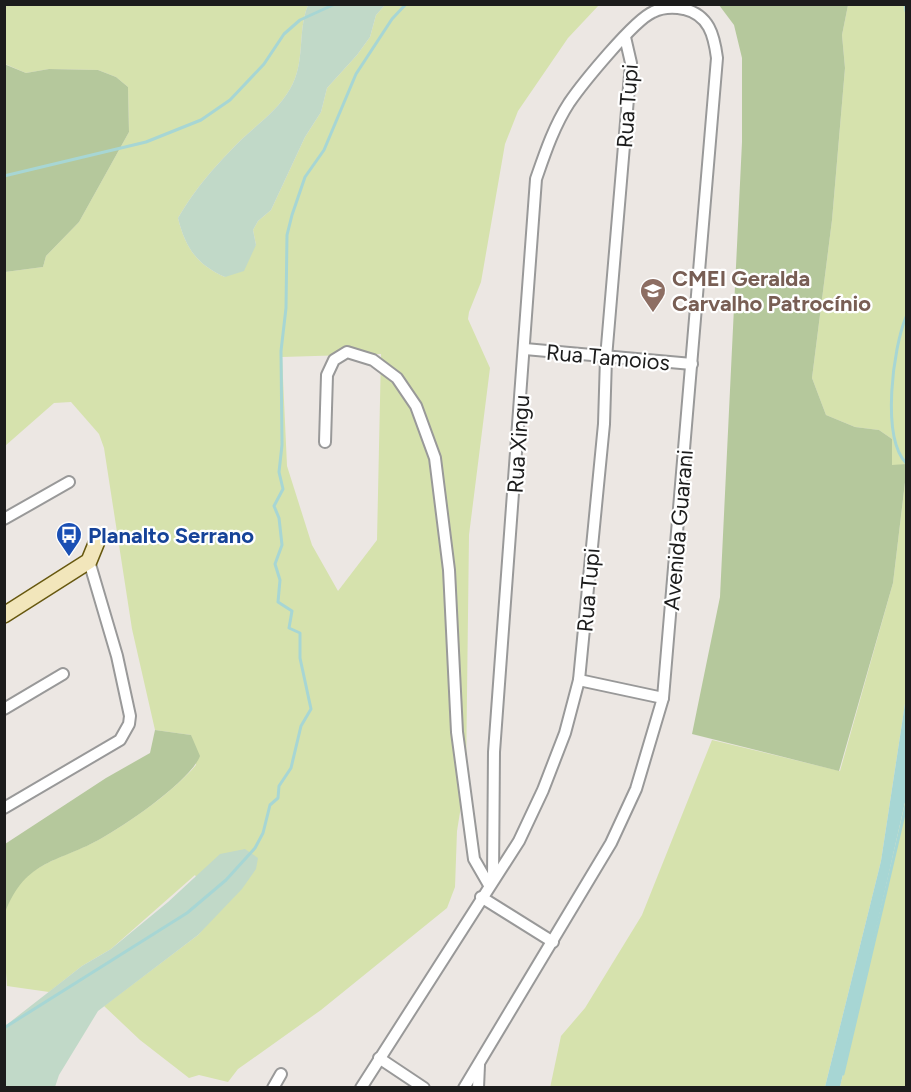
<svg xmlns="http://www.w3.org/2000/svg" width="911" height="1092" viewBox="0 0 911 1092" font-family="Figtree,sans-serif">
<style>
.grass{fill:#d6e2ad;fill-rule:evenodd}
.forest{fill:#b5c89c}
.wetland{fill:#c1d9c8}
.water{fill:#a7d6d4}
.lines{fill:none;stroke-linecap:round;stroke-linejoin:round}
.stream{stroke:#a7d6d4;stroke-width:3}
.street-casing{stroke:#999;stroke-width:14}
.secondary-casing{stroke:#67580f;stroke-width:18}
.street{stroke:#fff;stroke-width:10}
.secondary{stroke:#f2e6bb;stroke-width:15}
.labels{text-anchor:middle;stroke-width:4.5;stroke-linejoin:round;paint-order:stroke}
.street-label{font-size:22px;fill:#1c1c1c;stroke:#fff}
.education-label{font-size:22px;font-weight:bold;fill:#785e54;stroke:#fff;text-anchor:start}
.transit-label{font-size:22px;font-weight:bold;fill:#164399;stroke:#fff;text-anchor:start}
</style>
<rect width="100%" height="100%" fill="#ece7e3"/>
<g class="grass">
<path d="M5,5h303c-11,27 -2,57 -18,84 -12,21 -31,34 -48,50 -26,26 -45,47 -64,79 7,29 19,47 47,59l31,-32 -3,-15 5,-9 13,-11 34,-73 16,-25 6,-24 30,-33 13,-18 6,-22 9,-10h214l-31,33 -50,73 -13,33 -24,138 -12,30 -1,7 22,49 -21,167 -3,240 -9,56 -2,56 -8,21 -126,102 -83,59 -10,13 -29,-7 -10,3 -49,-38 -36,-34 94,-71 18,-21 -21,-39 -84,74 -29,17 -33,26 -42,-6c-1,-23 -7,-50 -2,-73 8,-48 63,-55 97,-75 31,-18 72,-47 94,-73l-5,-30 -36,-5 -23,-101 -28,-181 -5,-14 -28,-32 -17,1 -49,43v-174l38,-5 3,-11 33,-34 50,-90 -1,-45 -12,-10 -18,-7 -49,-1 -23,4 -21,-9zM381,354l-4,186 -39,51 -26,-46 -25,-79 -5,-109z"/>
<polygon points="848,5 906,5 906,464 892,466 892,439 879,430 855,427 826,415 812,378 832,220 845,68 842,35"/>
<polygon points="906,474 906,697 881,861 825,1087 550,1088 561,1036 585,1008 642,915 712,740 840,771 893,583"/>
<polygon points="906,798 906,1087 840,1087"/>
</g>
<g class="forest">
<polygon points="719,5 848,5 842,35 845,68 832,220 812,378 826,415 855,427 879,430 892,439 892,465 906,464 906,474 893,583 839,771 692,734 720,597 742,142 742,58 734,25"/>
<polygon points="4,64 26,73 49,69 98,70 116,77 128,87 129,132 79,222 46,256 43,267 5,272"/>
<path d="M155,730l36,5 9,21c-10,25 -73,68 -98,82 -43,25 -76,20 -97,75v-69l101,-66 44,-25z"/>
</g>
<g class="wetland">
<path d="M308,5h77l-9,10 -6,22 -13,18 -30,33 -6,24 -16,25 -34,73 -13,11 -5,9 3,15 -12,26 -19,6c-28,-12 -40,-30 -47,-59 19,-32 38,-53 64,-79 17,-16 36,-29 48,-50 16,-27 7,-57 18,-84z"/>
<polygon points="245,849 258,858 256,869 242,889 198,935 98,1011 59,1075 55,1087 5,1087 5,1026 82,966 111,949 168,902 220,854"/>
</g>
<polygon class="water" points="906,697 906,798 840,1087 825,1087 881,861"/>
<g class="lines">
<g class="stream">
<polyline points="905,4 906,11"/>
<polyline points="4,176 146,142 201,120 230,100 264,64 284,34 300,20 335,4"/>
<path d="M906,317c-13,31 -25,120 0,146"/>
<polyline points="4,1028 187,913 226,880 255,848 263,833 270,805 278,798 279,786 291,768 301,726 311,709 300,658 300,633 289,628 292,611 278,602 280,580 275,564 282,545 279,518 274,506 283,489 279,472 282,445 281,351 286,308 287,235 292,215 305,177 324,150 356,74 392,19 406,4"/>
<polyline points="843,1074 906,806"/>
</g>
<defs>
<g id="street">
<polyline points="525,349 692,364"/>
<polyline points="325,442 327,375 334,360 347,352 373,360 397,378 416,406 435,458 449,570 457,732 474,859 489,885"/>
<polyline points="4,519 69,482"/>
<polyline points="579,680 663,698"/>
<polyline points="4,709 63,674"/>
<polyline points="4,808 120,740 129,724 130,716 117,656 89,561"/>
<polyline points="481,897 553,942"/>
<polyline points="379,1058 424,1088"/>
<polyline points="273,1088 281,1074"/>
<polyline points="361,1088 519,841 543,790 565,733 579,680 604,424 606,358 631,63 625,37"/>
<path d="M464,1088l147,-245 25,-54 27,-91 54,-640c-3,-23 -8,-43 -33,-49 -11,-2 -21,-2 -31,3 -19,8 -71,72 -84,91 -15,23 -24,50 -33,76l-42,573 -1,126"/>
<polyline points="478,1088 479,1065"/>
</g>
<polyline id="secondary" points="4,615 89,561 98,539"/>
</defs>
<use href="#street" class="street-casing"/>
<use href="#secondary" class="secondary-casing"/>
<use href="#street" class="street"/>
<use href="#secondary" class="secondary"/>
</g>
<defs>
<symbol id="school-pin" viewBox="-11 -11 22 30"><path d="M0 17L-7.5 6A9.5 9.5 0 1 1 7.5 6Z" fill="#8d6e63" stroke="#fff"/><path d="M0-5L7-2L0 1L-7-2ZM-4 1L0 2.5L4 1V4Q0 6-4 4Z" fill="#fff"/></symbol>
<symbol id="bus-pin" viewBox="-11 -11 22 30"><path d="M0 17L-7.5 6A9.5 9.5 0 1 1 7.5 6Z" fill="#1a4fb4" stroke="#fff"/><path d="M-5-6H5V4H4V6H2V4H-2V6H-4V4H-5ZM-3.5-4V0h7V-4ZM-3.5 1.2v1.5H-2V1.2ZM2 1.2v1.5H3.5V1.2Z" fill="#fff"/></symbol>
</defs>
<g fill-rule="evenodd">
<use href="#school-pin" x="638" y="276" width="30" height="40"/>
<use href="#bus-pin" x="54" y="520" width="30" height="40"/>
</g>
<g class="labels">
<g class="street-label">
<text transform="translate(627 106) rotate(-86)" y="8">Rua Tupi</text>
<text transform="translate(608 357) rotate(5)" y="8">Rua Tamoios</text>
<text transform="translate(518 444) rotate(-86)" y="8">Rua Xingu</text>
<text transform="translate(678 530) rotate(-85)" y="8">Avenida Guarani</text>
<text transform="translate(588 590) rotate(-85)" y="8">Rua Tupi</text>
</g>
<g class="education-label">
<text x="672" y="286">CMEI Geralda<tspan x="672" dy="25">Carvalho Patrocínio</tspan></text>
</g>
<g class="transit-label">
<text x="88" y="543">Planalto Serrano</text>
</g>
</g>
<rect width="911" height="1092" fill="none" stroke="#1c1c1c" stroke-width="12"/>
</svg>
